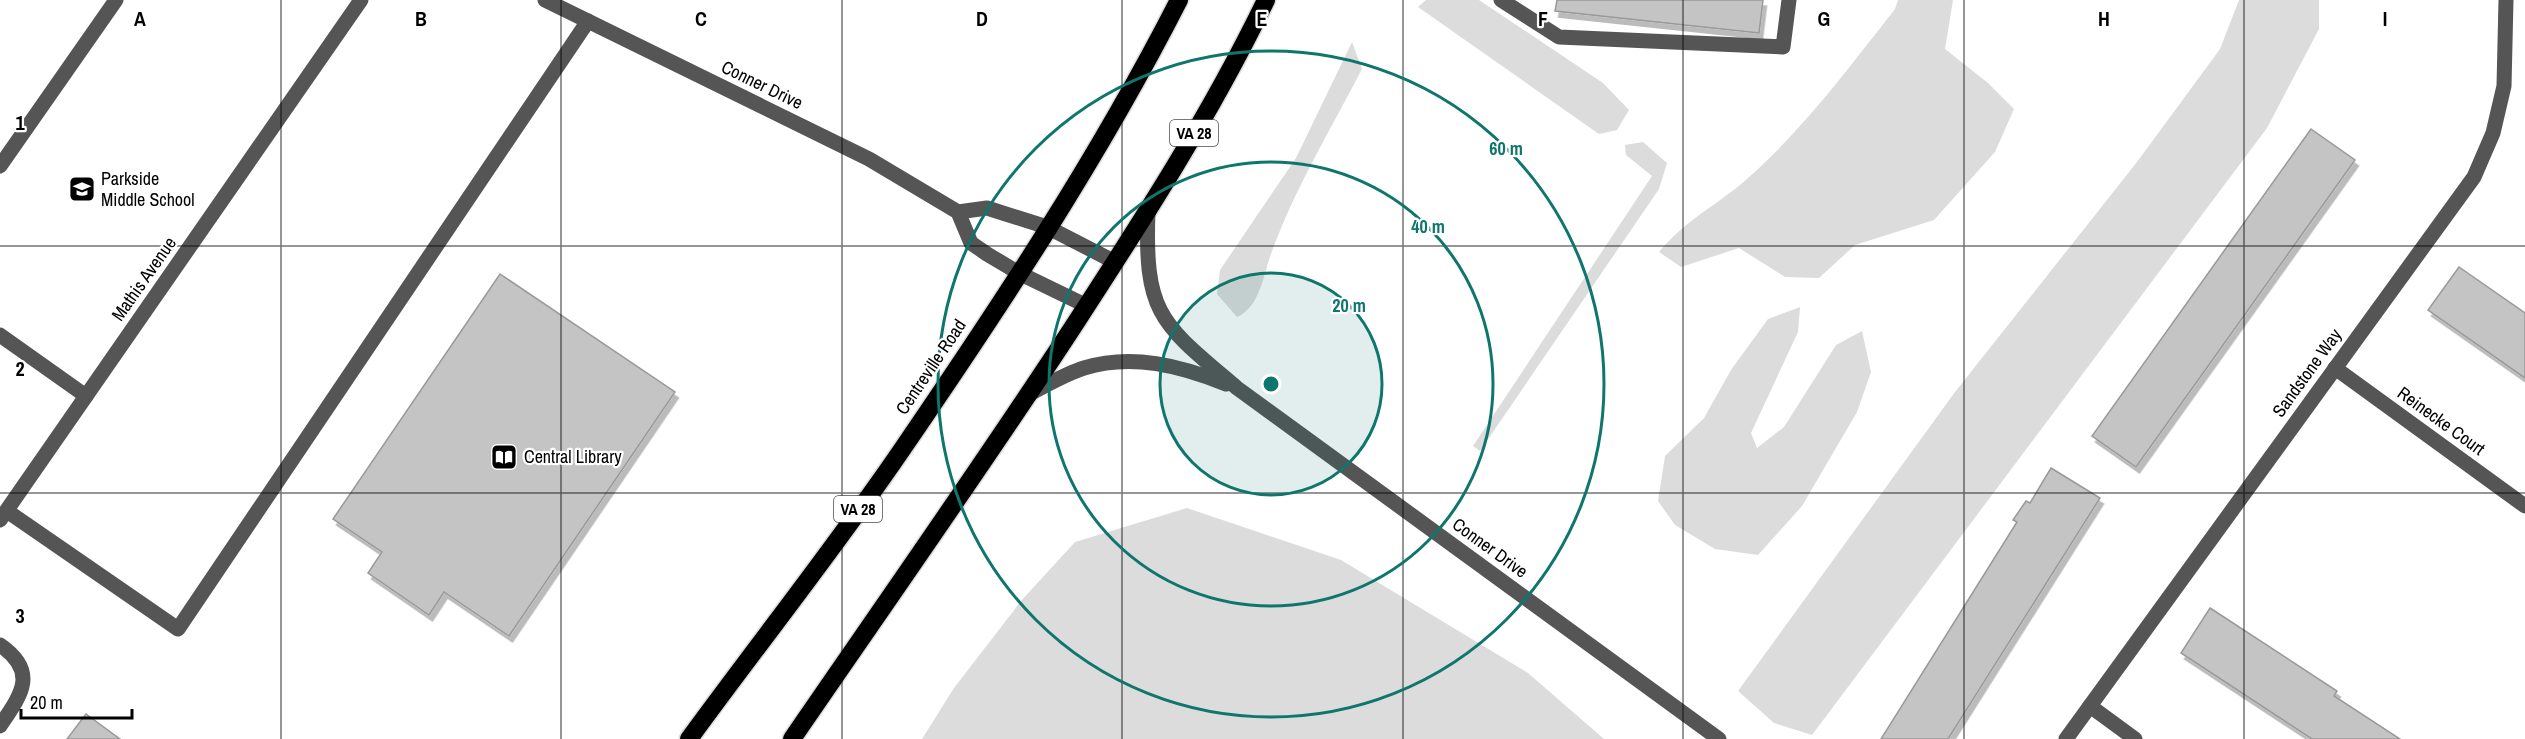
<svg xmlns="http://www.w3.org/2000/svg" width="2525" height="739" viewBox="0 0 2525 739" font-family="'Archivo Narrow',sans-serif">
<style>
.green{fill:#dcdcdc}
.building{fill:#c4c4c4;stroke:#999;stroke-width:1.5;filter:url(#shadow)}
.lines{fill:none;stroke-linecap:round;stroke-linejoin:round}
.highway-casing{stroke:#dbdbdb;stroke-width:21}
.minor{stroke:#555;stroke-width:15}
.highway{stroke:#000;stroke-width:18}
.grid{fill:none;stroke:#000;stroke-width:1.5;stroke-opacity:0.55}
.ring{fill:none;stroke:#0f766e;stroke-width:3}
.labels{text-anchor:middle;stroke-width:4.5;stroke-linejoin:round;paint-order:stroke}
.shield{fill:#fff;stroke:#4c4c4c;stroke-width:1.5}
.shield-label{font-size:16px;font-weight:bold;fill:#000}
.street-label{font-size:18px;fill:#000;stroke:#fff}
.poi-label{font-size:18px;fill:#000;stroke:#fff;text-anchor:start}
.grid-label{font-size:20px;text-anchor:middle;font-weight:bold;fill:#000;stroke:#fff;stroke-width:4.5;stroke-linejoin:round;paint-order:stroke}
.centre{fill:#0f766e;stroke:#fff;stroke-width:3}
.ring-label{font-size:18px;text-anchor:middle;font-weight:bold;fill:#0f766e;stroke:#fff;stroke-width:4.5;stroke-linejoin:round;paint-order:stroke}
</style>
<defs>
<filter id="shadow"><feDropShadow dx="3.5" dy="6" stdDeviation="0" flood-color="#0004"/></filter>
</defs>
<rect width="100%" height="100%" fill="#fff"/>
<g class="green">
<polygon points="1426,0 1479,0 1603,83 1629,110 1617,130 1599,134 1418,7"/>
<path d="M1898,0h55l-8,49 43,34 26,26 -19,43 -61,68 -79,25 -36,33 -34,-1 -46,-29 -58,19 -22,-15c25,-30 51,-43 81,-67 60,-51 107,-115 155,-176z"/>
<polygon points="2239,0 2319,0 2319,29 2267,128 1812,735 1774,723 1738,691 1955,392 2137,162 2220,49"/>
<path d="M1352,42l10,27c-31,60 -68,121 -91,185 -8,22 -11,53 -34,63l-20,-23 3,-24 76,-112z"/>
<polygon points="1643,142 1667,163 1659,189 1480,451 1473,446 1652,176 1626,155 1625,145"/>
<polygon points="1800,307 1798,332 1751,433 1757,448 1784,427 1836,345 1862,331 1871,372 1857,412 1802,506 1758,555 1715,549 1675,525 1658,501 1665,456 1704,418 1731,370 1768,319"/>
<polygon points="1187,508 1341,560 1528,673 1604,739 922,739 954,688 1021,601 1075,542"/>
</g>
<g class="building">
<polygon points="1557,0 1763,0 1759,33 1555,11"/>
<polygon points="2311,129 2355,160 2136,467 2092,436"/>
<polygon points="2459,267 2525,313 2525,378 2428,310"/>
<polygon points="500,274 675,392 509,636 444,592 429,615 368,573 382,552 333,519"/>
<polygon points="2051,468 2100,498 1948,739 1881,739 2017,522 2013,520 2026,501 2030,503"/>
<polygon points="2210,608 2337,691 2334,696 2400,739 2312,739 2181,653"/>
<polygon points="86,714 120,739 67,739"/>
</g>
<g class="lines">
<defs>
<g id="highway">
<path d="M689,739c70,-96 145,-190 212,-288 100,-146 198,-294 278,-451"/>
<path d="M792,739c94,-137 190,-273 281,-412 69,-106 138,-213 193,-327"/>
</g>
</defs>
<use href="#highway" class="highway-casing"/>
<g class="minor">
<polyline points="545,0 869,159 958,212 971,243 987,254 1019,273 1087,306"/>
<polyline points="1501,0 1559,37 1783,47 1789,0"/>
<polyline points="0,166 116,0"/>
<path d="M1148,211c-4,105 14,113 89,177l482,351"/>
<polyline points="958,212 987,208 1047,227 1115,262"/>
<polyline points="0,335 86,396"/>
<polyline points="2335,368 2525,506"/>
<path d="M1029,394c18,-9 36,-20 55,-26 48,-15 97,-2 142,16"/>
<polyline points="7,511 178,629 588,21"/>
<polyline points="0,520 361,0"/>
<path d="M0,645c39,27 21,50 0,81"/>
<polyline points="2090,706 2135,739"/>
<polyline points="2066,739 2474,177 2493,133 2504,86 2506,0"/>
</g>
<use href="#highway" class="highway"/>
</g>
<path class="grid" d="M281,0v739M561,0v739M842,0v739M1122,0v739M1403,0v739M1683,0v739M1964,0v739M2244,0v739M0,246h2525M0,493h2525"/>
<circle cx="1271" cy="384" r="111" fill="#0f766e" fill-opacity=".12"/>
<g class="ring">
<circle cx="1271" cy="384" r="111"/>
<circle cx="1271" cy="384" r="222"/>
<circle cx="1271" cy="384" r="333"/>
</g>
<defs>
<symbol id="school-square" viewBox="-11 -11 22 22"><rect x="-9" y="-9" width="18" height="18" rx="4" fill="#000" stroke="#fff"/><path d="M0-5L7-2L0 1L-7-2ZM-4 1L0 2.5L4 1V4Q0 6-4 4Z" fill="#fff"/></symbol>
<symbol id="library-square" viewBox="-11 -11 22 22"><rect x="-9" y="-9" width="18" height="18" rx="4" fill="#000" stroke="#fff"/><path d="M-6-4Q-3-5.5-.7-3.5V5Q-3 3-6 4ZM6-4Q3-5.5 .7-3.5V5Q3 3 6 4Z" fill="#fff"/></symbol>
</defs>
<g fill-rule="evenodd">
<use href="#school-square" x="67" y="174" width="30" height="30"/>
<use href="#library-square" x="489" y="442" width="30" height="30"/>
</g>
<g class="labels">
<g class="shield">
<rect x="1170" y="120" width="48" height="26" rx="4.5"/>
<rect x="834" y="496" width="48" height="26" rx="4.5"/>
</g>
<g class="shield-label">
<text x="1194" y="139">VA 28</text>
<text x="858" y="515">VA 28</text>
</g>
<g class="street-label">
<text transform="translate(762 85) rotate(26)" y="6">Conner Drive</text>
<text transform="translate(144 279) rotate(-55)" y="6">Mathis Avenue</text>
<text transform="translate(931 367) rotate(-56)" y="6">Centreville Road</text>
<text transform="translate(2307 373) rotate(-54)" y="6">Sandstone Way</text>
<text transform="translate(2441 421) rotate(36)" y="6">Reinecke Court</text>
<text transform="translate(1490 548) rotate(36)" y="6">Conner Drive</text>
</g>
<g class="poi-label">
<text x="101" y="185">Parkside<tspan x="101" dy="21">Middle School</tspan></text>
<text x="524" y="463">Central Library</text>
</g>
</g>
<g class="grid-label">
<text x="140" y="26">A</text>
<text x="421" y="26">B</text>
<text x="701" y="26">C</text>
<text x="982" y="26">D</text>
<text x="1262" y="26">E</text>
<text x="1543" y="26">F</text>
<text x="1824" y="26">G</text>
<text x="2104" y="26">H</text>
<text x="2385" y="26">I</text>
<text x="20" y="130">1</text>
<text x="20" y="376">2</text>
<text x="20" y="623">3</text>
</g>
<circle cx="1271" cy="384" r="9" class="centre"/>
<g class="ring-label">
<text x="1506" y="155">60 m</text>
<text x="1428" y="233">40 m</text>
<text x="1349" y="312">20 m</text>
</g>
<path d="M21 709v9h111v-9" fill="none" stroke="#000000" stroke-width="3"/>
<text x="30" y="709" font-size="18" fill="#000000" stroke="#ffffff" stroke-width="4.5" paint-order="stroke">20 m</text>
</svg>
